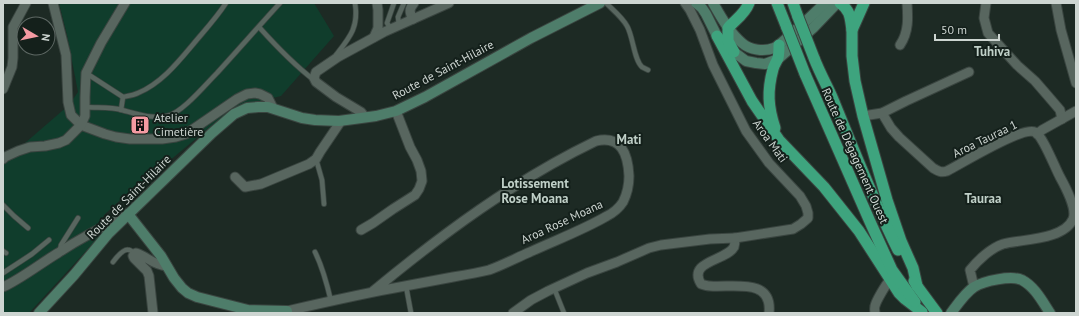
<svg xmlns="http://www.w3.org/2000/svg" width="1079" height="316" viewBox="0 0 1079 316" font-family="'PT Sans',sans-serif">
<style>
.green{fill:#103d2c}
.lines{fill:none;stroke-linecap:round;stroke-linejoin:round}
.service-casing{stroke:#3a4540;stroke-width:6}
.minor-casing{stroke:#3a4540;stroke-width:11}
.secondary-casing{stroke:#3a4540;stroke-width:12}
.trunk-casing{stroke:#3a4540;stroke-width:13}
.service{stroke:#58665f;stroke-width:4.5}
.minor{stroke:#58665f;stroke-width:9}
.secondary{stroke:#4e7d6a;stroke-width:10}
.trunk{stroke:#3ea47e;stroke-width:11}
.trunk-bridge-casing{stroke:#3a4540;stroke-width:13;stroke-linecap:butt}
.trunk-bridge{stroke:#3ea47e;stroke-width:11}
.labels{text-anchor:middle;stroke-width:4;stroke-linejoin:round;paint-order:stroke}
.street-label{font-size:12px;fill:#cdd5d1;stroke:#14201b}
.poi-label{font-size:12px;fill:#cdd5d1;stroke:#14201b;text-anchor:start}
.neighbourhood-label{font-size:13px;font-weight:bold;fill:#c0d0c8;stroke:#14201b}
</style>
<rect width="100%" height="100%" fill="#1d2a24"/>
<polygon class="green" points="59,3 314,3 334,36 281,96 233,108 151,176 130,191 104,215 100,225 98,238 29,313 3,313 3,162 69,105 78,92 67,35"/>
<g class="lines">
<defs>
<g id="service">
<path d="M606,3c7,7 16,14 21,23 6,10 7,34 15,41 2,1 4,2 6,3"/>
<polyline points="399,25 398,17 404,3"/>
<path d="M259,27c17,19 34,37 55,53"/>
<polyline points="391,29 387,23 394,3"/>
<path d="M336,55c14,-18 23,-28 19,-52"/>
<path d="M86,73l37,24c5,-1 11,-2 15,-4 24,-10 41,-32 57,-51 11,-13 22,-25 31,-39"/>
<path d="M86,107c11,1 25,0 36,3 15,4 29,9 45,6 15,-3 38,-31 50,-43 21,-23 42,-47 63,-70"/>
<polyline points="121,110 123,97"/>
<polyline points="316,159 322,180 324,204"/>
<polyline points="3,205 14,216 28,228"/>
<polyline points="60,250 61,245 78,218"/>
<polyline points="3,251 6,253"/>
<path d="M315,252c8,16 12,32 16,49"/>
<path d="M113,262c3,-4 11,-14 16,-12 2,0 4,2 6,4"/>
<polyline points="3,273 32,254 49,240"/>
<polyline points="406,286 411,313"/>
<polyline points="554,288 564,313"/>
</g>
<g id="minor">
<polyline points="53,3 66,55 68,102 71,115 81,125 105,134 116,137 130,139 162,139 176,137 186,134 237,99 247,94 255,93 260,94 268,98 273,108"/>
<path d="M685,3l5,7 10,20 13,35 33,66 23,32 31,33 6,10 2,7v5l-7,6 -8,5 -58,9c0,3 0,6 -1,9 -8,14 -47,14 -33,37 3,1 6,2 9,2 22,2 63,-9 59,27"/>
<polyline points="986,3 984,18 988,33 1017,65 1035,81 1048,96 1060,110 1062,119"/>
<polyline points="1056,3 1061,30 1076,83"/>
<path d="M413,19c-4,-7 -4,-10 1,-16"/>
<polyline points="374,37 378,28 378,10 377,3"/>
<path d="M900,45c9,-13 8,-28 7,-42"/>
<polyline points="3,89 12,67 13,58 13,27 26,3"/>
<path d="M882,113l9,15 8,9 34,31c5,3 8,5 14,3 14,-7 75,-45 88,-39 8,4 20,36 25,45 5,9 17,32 13,42 -9,21 -51,20 -70,25 -12,4 -25,16 -33,26l4,17"/>
<polyline points="863,116 882,113 906,101 969,72"/>
<polyline points="365,117 361,112 336,97 316,82 314,78 316,72 338,57 384,32 449,3"/>
<polyline points="1037,134 1042,130 1076,111"/>
<polyline points="3,159 5,157 18,151 30,147 45,146 59,143 66,140 81,125 85,116 85,97 86,73 101,43 125,3"/>
<polyline points="235,177 245,187 261,184 309,164 316,159 320,152 341,121"/>
<polyline points="361,230 373,223 393,209 415,195 419,189 422,181 421,171 417,160 410,147 396,111"/>
<path d="M3,287c18,-8 38,-24 55,-34 21,-14 44,-26 67,-37"/>
<path d="M287,311c39,-9 78,-18 118,-25 16,-3 32,-6 48,-9 12,-2 24,-4 36,-7 14,-5 27,-12 41,-18 26,-12 53,-22 77,-36 6,-3 12,-8 16,-14 4,-8 6,-18 6,-26 -1,-22 -8,-41 -33,-35 -81,39 -154,93 -224,151"/>
<path d="M153,313l-4,-37 -2,-5 -13,-13 -1,-2 3,-3c12,4 17,12 31,13"/>
<polyline points="513,313 531,300 548,291 587,273 617,262 649,248 661,245 710,239 735,238"/>
<path d="M875,313c0,-1 -1,-6 0,-7 1,-5 11,-22 15,-26"/>
</g>
<g id="secondary">
<polyline points="696,3 702,8 706,14 717,36 734,52 746,61 756,63 765,64 778,59 813,28 837,3"/>
<path d="M713,3c8,14 16,29 29,40 8,7 22,9 32,5 6,-3 12,-9 17,-14 12,-10 23,-20 34,-31"/>
<polyline points="128,214 161,256 174,278 182,288 188,293 197,297 248,310 287,311 287,313"/>
<polyline points="39,313 74,275 108,234 212,133 234,114 247,108 258,107 268,107 302,118 315,120 339,121 376,116 396,111 425,97 531,38 600,3"/>
<path d="M951,313c6,-8 14,-20 23,-26 10,-6 37,-12 48,-7 13,7 20,21 28,33"/>
</g>
<g id="trunk">
<polyline points="777,3 787,28"/>
<polyline points="793,3 798,17"/>
<path d="M840,3c11,8 10,15 12,27"/>
<polyline points="864,3 852,30 852,56 855,81 863,116 887,200 901,241 913,268 917,286"/>
<polyline points="717,36 752,101 779,140 824,187 859,231 899,293 905,299 922,312"/>
<path d="M734,52l-6,-11v-13c7,-8 17,-14 21,-25"/>
<path d="M814,58c5,13 12,26 18,39 21,51 41,103 66,153"/>
<polyline points="805,74 871,224 892,270 915,302"/>
<path d="M775,128c-7,-21 -8,-37 -2,-59 1,-4 4,-8 5,-11 1,-4 1,-9 1,-13"/>
<polyline points="914,281 917,286 937,313"/>
</g>
</defs>
<use href="#service" class="service-casing"/>
<use href="#minor" class="minor-casing"/>
<use href="#secondary" class="secondary-casing"/>
<use href="#trunk" class="trunk-casing"/>
<use href="#service" class="service"/>
<use href="#minor" class="minor"/>
<use href="#secondary" class="secondary"/>
<use href="#trunk" class="trunk"/>
<defs>
<g id="trunk-bridge">
<polyline points="798,17 814,58"/>
<polyline points="787,28 805,74"/>
</g>
</defs>
<use href="#trunk-bridge" class="trunk-bridge-casing"/>
<use href="#trunk-bridge" class="trunk-bridge"/>
</g>
<defs>
<symbol id="building-square" viewBox="-11 -11 22 22"><rect x="-9" y="-9" width="18" height="18" rx="4" fill="#f49aa2" stroke="#14201b"/><path d="M-4-6H4V6H1V3H-1V6H-4ZM-2.5-4.3h1.7v1.8h-1.7ZM.8-4.3h1.7v1.8H.8ZM-2.5-1h1.7V.8h-1.7ZM.8-1h1.7V.8H.8Z" fill="#111"/></symbol>
</defs>
<g fill-rule="evenodd">
<use href="#building-square" x="129" y="114" width="22" height="22"/>
</g>
<g class="labels">
<g class="street-label">
<text transform="translate(443 70) rotate(-28)" y="4">Route de Saint-Hilaire</text>
<text transform="translate(985 139) rotate(-26)" y="4">Aroa Tauraa 1</text>
<text transform="translate(770 141) rotate(54)" y="4">Aroa Mati</text>
<text transform="translate(855 156) rotate(66)" y="4">Route de Dégagement Ouest</text>
<text transform="translate(129 197) rotate(-45)" y="4">Route de Saint-Hilaire</text>
<text transform="translate(562 222) rotate(-25)" y="4">Aroa Rose Moana</text>
</g>
<g class="poi-label">
<text x="154" y="122">Atelier<tspan x="154" dy="14">Cimetière</tspan></text>
</g>
<g class="neighbourhood-label">
<text x="992" y="56">Tuhiva</text>
<text x="629" y="144">Mati</text>
<text x="535" y="188">Lotissement<tspan x="535" dy="15">Rose Moana</tspan></text>
<text x="983" y="203">Tauraa</text>
</g>
</g>
<rect width="1079" height="316" fill="none" stroke="#cdd5d1" stroke-width="8"/>
<g transform="translate(36 36) rotate(99)"><circle r="19" fill="#14201b" stroke="#5e6864"/>
<path d="M0-3L7 15L0 10L-7 15Z" fill="#f49aa2"/>
<text y="-6" font-size="11" font-weight="bold" text-anchor="middle" fill="#cdd5d1">N</text>
</g>
<path d="M935 34v6h64v-6" fill="none" stroke="#cdd5d1" stroke-width="2"/>
<text x="941" y="34" font-size="12" fill="#cdd5d1" stroke="#14201b" stroke-width="3" paint-order="stroke">50 m</text>
</svg>
